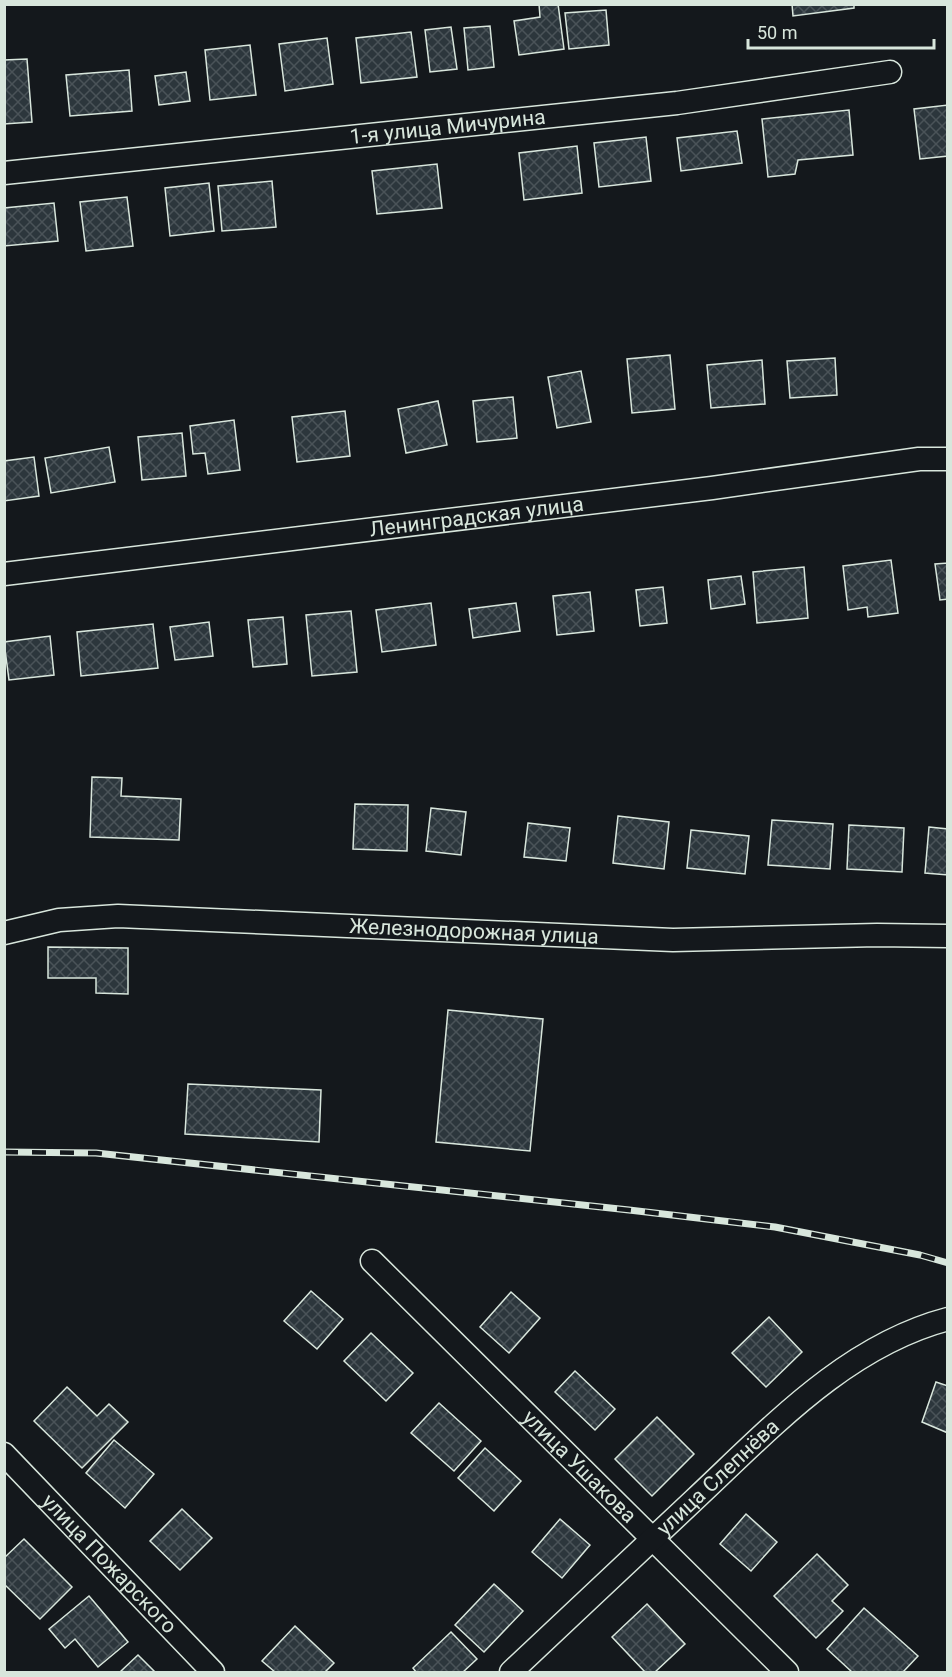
<svg xmlns="http://www.w3.org/2000/svg" width="952" height="1677" viewBox="0 0 952 1677" font-family="Roboto,sans-serif">
<style>
.building{fill:url(#building-cross-hatch);stroke:#d8e6dc;stroke-width:1.5}
.lines{fill:none;stroke-linecap:round;stroke-linejoin:round}
.street-casing{stroke:#d8e6dc;stroke-width:25}
.street{stroke:#14181c;stroke-width:22}
.rail-casing{stroke:#d8e6dc;stroke-width:7}
.rail{stroke:#14181c;stroke-width:4.5;stroke-dasharray:14;stroke-linecap:butt}
.labels{text-anchor:middle;stroke-width:4.5;stroke-linejoin:round;paint-order:stroke}
.street-label{font-size:21px;fill:#d8e6dc;stroke:#14181c}
</style>
<defs>
<pattern id="building-cross-hatch" width="8" height="8" patternUnits="userSpaceOnUse" patternTransform="scale(1.5)"><rect width="8" height="8" fill="#2c363c"/><path d="M0 0l8 8M0 8l8-8" fill="none" stroke="#4a5358"/></pattern>
</defs>
<rect width="100%" height="100%" fill="#14181c"/>
<g class="building">
<polygon points="539,4 558,4 564,49 519,55 514,21 540,17"/>
<polygon points="792,4 854,4 854,8 793,16"/>
<polygon points="606,10 609,45 569,49 565,13"/>
<polygon points="490,26 494,67 468,70 464,28"/>
<polygon points="451,27 457,69 430,72 425,30"/>
<polygon points="411,32 417,77 361,83 356,38"/>
<polygon points="327,38 333,84 285,91 279,44"/>
<polygon points="250,45 256,95 210,100 205,50"/>
<polygon points="27,59 32,122 4,124 4,60"/>
<polygon points="129,70 132,111 70,116 66,75"/>
<polygon points="186,72 190,101 159,105 155,76"/>
<polygon points="948,105 948,156 920,159 914,109"/>
<polygon points="849,110 853,155 798,160 795,174 768,177 762,119"/>
<polygon points="737,131 742,163 681,171 677,138"/>
<polygon points="646,137 651,181 599,187 594,143"/>
<polygon points="577,146 582,193 524,200 519,153"/>
<polygon points="437,164 442,208 377,214 372,171"/>
<polygon points="272,181 276,227 222,231 218,186"/>
<polygon points="209,183 214,231 170,236 165,188"/>
<polygon points="127,197 133,246 86,251 80,202"/>
<polygon points="54,203 58,241 4,246 4,208"/>
<polygon points="670,355 675,409 632,413 627,359"/>
<polygon points="835,358 837,395 790,398 787,361"/>
<polygon points="762,360 765,404 711,408 707,365"/>
<polygon points="581,371 591,422 557,428 548,377"/>
<polygon points="513,397 517,438 477,442 473,401"/>
<polygon points="438,401 447,445 406,453 398,409"/>
<polygon points="345,411 350,456 297,462 292,417"/>
<polygon points="234,420 240,470 208,474 205,453 193,454 190,426"/>
<polygon points="182,433 186,476 142,480 138,437"/>
<polygon points="109,447 115,482 51,493 45,458"/>
<polygon points="34,457 39,496 4,501 4,461"/>
<polygon points="891,560 898,613 868,617 867,607 848,610 843,566"/>
<polygon points="948,563 948,599 940,600 935,564"/>
<polygon points="804,567 808,618 757,623 753,572"/>
<polygon points="741,576 745,604 711,609 708,580"/>
<polygon points="663,587 667,623 640,626 636,590"/>
<polygon points="590,592 594,631 557,635 553,596"/>
<polygon points="431,603 436,645 382,652 376,610"/>
<polygon points="516,603 520,631 473,638 469,609"/>
<polygon points="351,611 357,672 312,676 306,615"/>
<polygon points="283,617 287,664 253,667 248,620"/>
<polygon points="209,622 213,656 175,660 170,627"/>
<polygon points="153,624 158,668 81,676 77,632"/>
<polygon points="50,636 54,675 9,680 4,642"/>
<polygon points="92,777 122,778 121,796 181,799 179,840 90,837"/>
<polygon points="355,804 408,805 407,851 353,849"/>
<polygon points="431,808 466,812 461,855 426,851"/>
<polygon points="618,816 669,822 664,869 613,863"/>
<polygon points="772,820 833,824 830,869 768,865"/>
<polygon points="528,823 570,828 566,861 524,857"/>
<polygon points="849,825 904,828 902,872 847,869"/>
<polygon points="929,827 948,829 948,875 925,873"/>
<polygon points="691,830 749,836 745,874 687,868"/>
<polygon points="48,947 128,948 128,994 96,993 96,978 48,978"/>
<polygon points="448,1010 543,1019 530,1151 436,1142"/>
<polygon points="188,1084 321,1090 319,1142 185,1134"/>
<polygon points="311,1291 343,1319 317,1349 284,1321"/>
<polygon points="511,1292 540,1318 509,1353 480,1327"/>
<polygon points="769,1317 802,1352 766,1387 732,1353"/>
<polygon points="371,1333 413,1373 386,1401 344,1361"/>
<polygon points="575,1371 615,1409 595,1430 555,1392"/>
<polygon points="936,1382 948,1386 948,1433 922,1422"/>
<polygon points="67,1387 97,1416 109,1404 128,1422 82,1468 34,1421"/>
<polygon points="439,1403 481,1441 454,1471 411,1433"/>
<polygon points="657,1417 694,1454 652,1496 615,1459"/>
<polygon points="114,1440 154,1474 125,1508 86,1473"/>
<polygon points="485,1448 521,1481 494,1511 458,1478"/>
<polygon points="182,1509 212,1538 180,1570 150,1541"/>
<polygon points="746,1514 777,1542 751,1571 720,1544"/>
<polygon points="560,1519 590,1545 562,1578 532,1552"/>
<polygon points="24,1539 72,1587 40,1619 4,1584 4,1558"/>
<polygon points="817,1554 848,1585 832,1601 843,1611 816,1638 774,1596"/>
<polygon points="494,1584 523,1611 484,1652 455,1625"/>
<polygon points="89,1596 128,1642 98,1667 75,1639 65,1648 49,1629"/>
<polygon points="647,1604 685,1644 655,1672 645,1672 612,1637"/>
<polygon points="864,1608 918,1656 903,1672 852,1672 827,1649"/>
<polygon points="295,1626 334,1663 325,1672 275,1672 262,1661"/>
<polygon points="451,1632 477,1659 463,1672 416,1672 413,1668"/>
<polygon points="138,1655 155,1672 120,1672"/>
</g>
<g class="lines">
<defs>
<g id="street">
<path id="s1" d="M4,173l673,-70 213,-31"/>
<path id="s2" d="M4,574l708,-86 207,-29h29"/>
<path id="s3" d="M4,933l55,-13 59,-4 555,24 204,-5 71,1"/>
<path id="s4" d="M372,1261l415,411"/>
<path id="s5" d="M4,1454l209,218"/>
<path id="s6" d="M511,1672c61,-57 122,-115 183,-172 75,-70 151,-154 254,-181"/>
</g>
</defs>
<use href="#street" class="street-casing"/>
<use href="#street" class="street"/>
<defs>
<polyline id="rail" points="4,1152 96,1153 629,1210 775,1227 920,1255 948,1263"/>
</defs>
<use href="#rail" class="rail-casing"/>
<use href="#rail" class="rail"/>
</g>
<g class="labels">
<g class="street-label">
<text dy="7" stroke="none"><textPath href="#s1" startOffset="446">1-я улица Мичурина</textPath></text>
<text dy="7" stroke="none"><textPath href="#s2" startOffset="476">Ленинградская улица</textPath></text>
<text dy="7" stroke="none"><textPath href="#s3" startOffset="472">Железнодорожная улица</textPath></text>
<text dy="7" stroke="none"><textPath href="#s4" startOffset="292">улица Ушакова</textPath></text>
<text dy="7" stroke="none"><textPath href="#s6" startOffset="284">улица Слепнёва</textPath></text>
<text dy="7" stroke="none"><textPath href="#s5" startOffset="152">улица Пожарского</textPath></text>
</g>
</g>
<rect width="952" height="1677" fill="none" stroke="#d8e6dc" stroke-width="12"/>
<path d="M748 39v9h186v-9" fill="none" stroke="#d8e6dc" stroke-width="3"/>
<text x="757" y="39" font-size="18" fill="#d8e6dc" stroke="#14181c" stroke-width="4.5" paint-order="stroke">50 m</text>
</svg>
